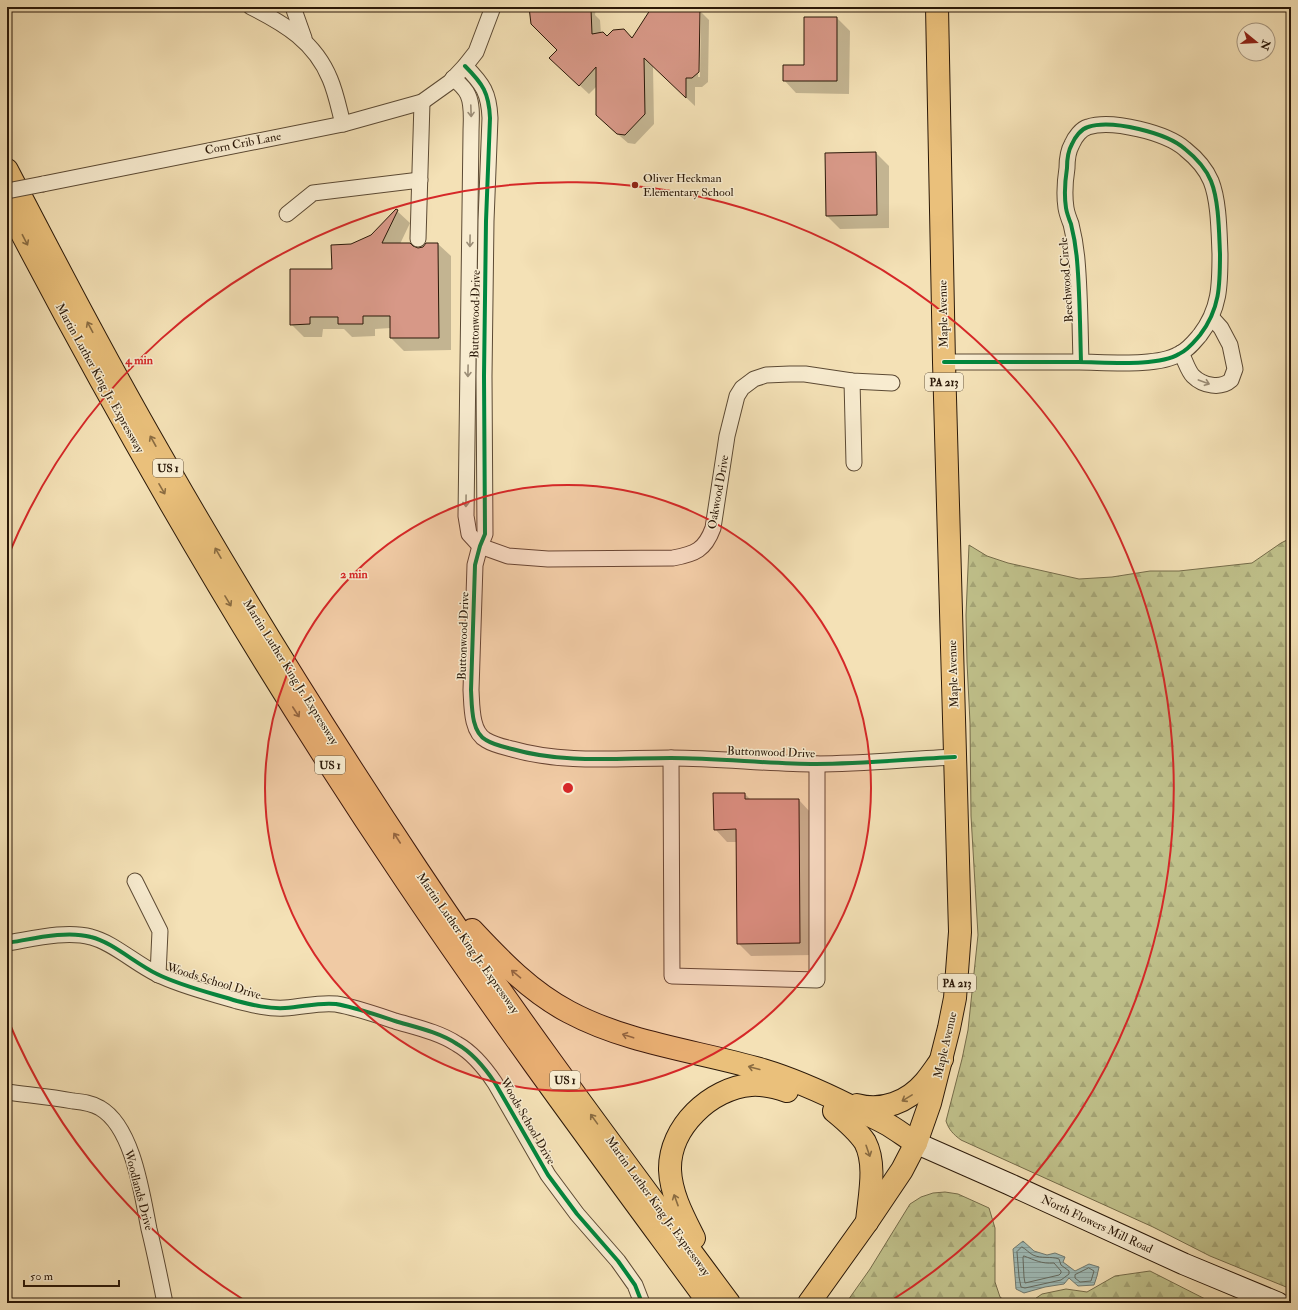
<svg xmlns="http://www.w3.org/2000/svg" width="1298" height="1310" viewBox="0 0 1298 1310" font-family="'IM FELL Double Pica',serif">
<style>
.forest{fill:url(#forest-firs);stroke:#756c4a}
.water{fill:url(#water-rules);stroke:#707a71}
.shadow{fill:#0003}
.lines{fill:none;stroke-linecap:round;stroke-linejoin:round}
.shore{stroke:#646a60;stroke-width:1}
.building{fill:#d79887;stroke:#2a1808}
.street-casing{stroke:#5c4a34;stroke-width:17}
.secondary-casing{stroke:#2a1808;stroke-width:23}
.primary-casing{stroke:#2a1808;stroke-width:24}
.highway-casing{stroke:#2a1808;stroke-width:24}
.street{stroke:#f8ecd0;stroke-width:15}
.secondary{stroke:#f8ecd0;stroke-width:21}
.primary{stroke:#eac07b;stroke-width:22}
.highway{stroke:#eac07b;stroke-width:22}
.street-bridge-casing{stroke:#5c4a34;stroke-width:17;stroke-linecap:butt}
.street-bridge{stroke:#f8ecd0;stroke-width:15}
.cycleway-casing{stroke:#f8ecd0;stroke-width:6}
.cycleway{stroke:#00873e;stroke-width:4}
.oneway{stroke:#9b8d76}
.oneway2{stroke:#8a6c42}
.ring{fill:none;stroke:#d62828;stroke-width:2}
.poi-dot{fill:#8f2418;stroke:#f8ecd0;stroke-width:1.5}
.labels{text-anchor:middle;stroke-width:3;stroke-linejoin:round;paint-order:stroke}
.shield{fill:#f8ecd0;stroke:#685844;stroke-width:1}
.shield-label{font-size:11px;font-weight:bold;fill:#2a1808}
.street-label{font-size:12px;fill:#2a1808;stroke:#f8ecd0}
.poi-label{font-size:12px;fill:#2a1808;stroke:#f8ecd0;text-anchor:start}
.centre{fill:#d62828;stroke:#f8ecd0;stroke-width:2}
.ring-label{font-size:12px;text-anchor:middle;font-weight:bold;fill:#d62828;stroke:#f8ecd0;stroke-width:3;stroke-linejoin:round;paint-order:stroke}
</style>
<defs>
<pattern id="forest-firs" width="22" height="20" patternUnits="userSpaceOnUse"><rect width="22" height="20" fill="#c0c18b"/><path d="M5 1l3.5 6h-7zM16 11l3.5 6h-7z" fill="#a5a576"/></pattern>
<pattern id="water-rules" width="6" height="5" patternUnits="userSpaceOnUse"><rect width="6" height="5" fill="#9fbbb7"/><path d="M0 2.5h6" fill="none" stroke="#89a09c"/></pattern>
</defs>
<rect width="100%" height="100%" fill="#f4e1b6"/>
<filter id="stains"><feTurbulence type="fractalNoise" baseFrequency=".005" numOctaves="4"/><feColorMatrix values="0 0 0 0 .2 0 0 0 0 .09 0 0 0 0 .02 0 0 0 .5 -.17"/></filter>
<radialGradient id="worn" r=".72"><stop offset=".6" stop-color="#630" stop-opacity="0"/><stop offset="1" stop-color="#630" stop-opacity=".3"/></radialGradient>
<g class="forest">
<path d="M1291,538v751l-81,-33 -57,-29 -192,-87c-8,-6 -12,-10 -15,-19l16,-62 6,-29 10,-95 -7,-119 -1,-93 -3,-61 -1,-47 3,-70 18,11 21,7 71,16 33,-2 38,-6h29l73,-8 29,-20z"/>
<polygon points="945,1192 958,1194 989,1208 995,1228 995,1282 1000,1297 1008,1303 846,1303 870,1269 910,1204 921,1197 933,1193"/>
<polygon points="1150,1271 1213,1303 1029,1303 1042,1294 1066,1289 1087,1292 1115,1276"/>
</g>
<polygon class="water" points="1023,1241 1034,1251 1047,1255 1055,1253 1065,1257 1063,1262 1075,1271 1089,1264 1099,1267 1097,1276 1094,1285 1078,1286 1069,1278 1064,1284 1045,1287 1024,1293 1016,1289 1013,1249"/>
<g class="shadow">
<polygon points="530,7 596,7 595,15 600,20 601,34 607,37 624,30 633,38 653,7 695,7 699,10 698,77 700,77 701,12 709,20 708,82 702,87 695,87 695,106 653,66 654,124 635,144 628,143 606,124 597,86 589,94 560,67 558,50"/>
<polygon points="837,18 850,31 849,94 796,93 784,80 804,66"/>
<polygon points="876,153 889,166 889,228 840,229 827,216"/>
<polygon points="396,210 410,223 400,244 418,249 438,244 451,256 451,350 404,351 391,338 391,328 375,329 375,336 352,337 344,329 323,329 322,337 304,337 291,324 352,245 372,235"/>
<polygon points="745,794 751,800 799,800 811,813 813,955 751,956 738,943 737,842 727,842 715,829"/>
</g>
<g class="lines">
<g class="shore">
<path d="M1022,1247c4,2 7,6 11,8 8,4 18,1 26,4l2,6 8,6v3l-8,6 -36,8 -4,-1 -2,-10 -2,-25z"/>
<path d="M1024,1256c11,4 17,8 30,7l7,8v2l-2,2 -34,8 -1,-6 -1,-19z"/>
<polygon points="1089,1268 1094,1271 1091,1281 1080,1282 1075,1278 1075,1275"/>
</g>
</g>
<g class="building">
<polygon points="529,7 587,7 591,9 592,34 603,32 607,36 613,30 624,29 632,38 652,7 697,7 700,10 699,72 692,78 686,78 686,98 644,58 645,114 625,135 617,134 596,115 596,67 579,86 549,58 557,50 531,24"/>
<polygon points="804,17 837,17 837,81 783,81 783,65 804,65"/>
<polygon points="876,152 877,215 826,216 825,153"/>
<polygon points="396,209 398,210 382,243 410,243 413,246 418,248 423,247 426,243 438,243 439,338 390,338 390,316 363,316 363,324 338,324 338,317 310,317 310,324 290,325 290,269 332,269 331,245 351,244 371,235"/>
<polygon points="713,793 745,793 745,799 799,799 800,943 737,944 736,829 714,830"/>
</g>
<g class="lines">
<defs>
<g id="street">
<path d="M251,7c34,17 64,35 79,72 6,14 9,30 13,45"/>
<polyline points="293,7 304,38"/>
<path d="M465,66c18,18 24,27 25,52l-4,103 -2,155 1,158 -5,12 -5,19 -4,125c1,16 0,42 15,50 8,5 18,7 26,9 52,15 106,9 159,9 49,0 97,6 145,6 46,0 93,-5 139,-7"/>
<path d="M453,78c6,5 12,10 15,17 5,11 3,26 3,38l-5,383 3,18 11,12 28,10 40,3 125,-1c22,-4 32,-8 40,-30l14,-92 10,-40 5,-8 12,-9 12,-4 24,-1h15l47,7 40,2"/>
<polyline points="43,184 343,124 422,102 450,82 465,66 476,52 493,7"/>
<polyline points="287,214 313,193 420,180"/>
<polyline points="418,239 422,102"/>
<path d="M1181,353c4,7 7,18 12,23 10,10 28,13 38,4l4,-11 -5,-24 -9,-17 -9,-10"/>
<path d="M944,362c45,0 90,0 135,0 26,0 79,5 100,-8 9,-4 15,-12 21,-19 20,-26 20,-50 20,-81 -1,-22 -1,-53 -9,-73 -5,-12 -16,-24 -26,-32 -18,-16 -73,-30 -97,-22 -7,2 -13,10 -16,17 -4,7 -5,15 -5,24 -2,13 -3,27 -1,40 1,6 3,11 5,16 3,12 5,24 6,36 3,34 3,68 4,102"/>
<polyline points="852,381 854,463"/>
<polyline points="671,758 672,976 817,980 817,764"/>
<polyline points="135,881 160,931 158,975"/>
<path d="M7,943c25,-4 59,-13 84,-6 21,5 45,27 66,37 24,12 54,19 80,27 16,4 32,8 48,7 18,-1 34,-6 51,-4 18,3 41,11 59,17 20,6 44,11 62,23 16,9 28,24 38,39l53,92 29,39 41,47 17,24 7,18"/>
<path d="M7,1092c22,3 44,5 66,9 9,1 19,2 27,7 33,19 42,86 49,121 6,24 11,49 16,74"/>
</g>
<polyline id="secondary" points="916,1143 1009,1184 1184,1264 1278,1303"/>
<polyline id="primary" points="809,1303 867,1222 902,1170 916,1143 930,1103 949,1028 955,998 960,932 944,362 937,7"/>
<g id="highway">
<path d="M7,170c52,100 104,200 161,298 78,136 162,270 249,401 99,149 206,291 312,434"/>
<path d="M7,205c121,233 253,460 400,677 97,144 200,282 302,421"/>
<path d="M472,930c29,31 59,62 97,82 60,32 129,39 194,58 30,9 59,22 87,36 12,6 24,11 35,17 11,6 21,14 31,20"/>
<path d="M857,1105c25,7 51,-3 68,-23 6,-7 11,-15 17,-23"/>
<path d="M834,1111c11,9 23,19 31,31 12,23 4,55 2,80"/>
<path d="M694,1238c-11,-22 -23,-44 -24,-68 -1,-43 41,-82 81,-85 13,-1 24,2 36,6"/>
</g>
</defs>
<use href="#street" class="street-casing"/>
<use href="#secondary" class="secondary-casing"/>
<use href="#primary" class="primary-casing"/>
<use href="#highway" class="highway-casing"/>
<use href="#street" class="street"/>
<use href="#secondary" class="secondary"/>
<use href="#primary" class="primary"/>
<use href="#highway" class="highway"/>
<defs>
<polyline id="street-bridge" points="7,191 43,184"/>
</defs>
<use href="#street-bridge" class="street-bridge-casing"/>
<use href="#street-bridge" class="street-bridge"/>
<defs>
<g id="cycleway">
<path d="M465,66c18,18 24,27 25,52l-4,103 -2,155 1,158 -5,12 -5,19 -4,125c1,16 0,42 15,50 8,5 18,7 26,9 52,15 106,9 159,9 49,0 97,6 145,6 46,0 93,-5 139,-7"/>
<path d="M944,362c45,0 90,0 135,0 26,0 79,5 100,-8 9,-4 15,-12 21,-19 20,-26 20,-50 20,-81 -1,-22 -1,-53 -9,-73 -5,-12 -16,-24 -26,-32 -18,-16 -73,-30 -97,-22 -7,2 -13,10 -16,17 -4,7 -5,15 -5,24 -2,13 -3,27 -1,40 1,6 3,11 5,16 3,12 5,24 6,36 3,34 3,68 4,102"/>
<path d="M7,943c25,-4 59,-13 84,-6 21,5 45,27 66,37 24,12 54,19 80,27 16,4 32,8 48,7 18,-1 34,-6 51,-4 18,3 41,11 59,17 20,6 44,11 62,23 16,9 28,24 38,39l53,92 29,39 41,47 17,24 7,18"/>
</g>
</defs>
<use href="#cycleway" class="cycleway-casing"/>
<use href="#cycleway" class="cycleway"/>
</g>
<defs><path id="oneway-shaft" d="M-6 0H5M1.5-3L5.5 0L1.5 3" fill="none" stroke-width="1.6" stroke-linecap="round" stroke-linejoin="round"/></defs>
<g class="oneway">
<use href="#oneway-shaft" transform="translate(471 111) rotate(88)"/>
<use href="#oneway-shaft" transform="translate(470 241) rotate(91)"/>
<use href="#oneway-shaft" transform="translate(468 371) rotate(91)"/>
<use href="#oneway-shaft" transform="translate(1204 382) rotate(20)"/>
<use href="#oneway-shaft" transform="translate(466 501) rotate(91)"/>
</g>
<g class="oneway2">
<use href="#oneway-shaft" transform="translate(25 240) rotate(63)"/>
<use href="#oneway-shaft" transform="translate(90 327) rotate(-118)"/>
<use href="#oneway-shaft" transform="translate(153 441) rotate(-119)"/>
<use href="#oneway-shaft" transform="translate(162 489) rotate(60)"/>
<use href="#oneway-shaft" transform="translate(218 553) rotate(-120)"/>
<use href="#oneway-shaft" transform="translate(228 601) rotate(59)"/>
<use href="#oneway-shaft" transform="translate(296 712) rotate(57)"/>
<use href="#oneway-shaft" transform="translate(397 838) rotate(-123)"/>
<use href="#oneway-shaft" transform="translate(516 974) rotate(-140)"/>
<use href="#oneway-shaft" transform="translate(628 1036) rotate(-162)"/>
<use href="#oneway-shaft" transform="translate(754 1068) rotate(-165)"/>
<use href="#oneway-shaft" transform="translate(907 1098) rotate(149)"/>
<use href="#oneway-shaft" transform="translate(594 1119) rotate(-126)"/>
<use href="#oneway-shaft" transform="translate(868 1151) rotate(71)"/>
<use href="#oneway-shaft" transform="translate(676 1200) rotate(-110)"/>
</g>
<circle cx="568" cy="788" r="303" fill="#d62828" fill-opacity=".12"/>
<g class="ring">
<circle cx="568" cy="788" r="303"/>
<path d="M247 1302A606 606 0 0 1 8 1020M8 556A606 606 0 1 1 889 1302"/>
</g>
<circle class="poi-dot" cx="635" cy="185" r="4"/>
<g class="labels">
<g class="shield">
<rect x="925" y="373" width="38" height="18" rx="3"/>
<rect x="153" y="459" width="30" height="18" rx="3"/>
<rect x="315" y="756" width="30" height="18" rx="3"/>
<rect x="938" y="974" width="38" height="18" rx="3"/>
<rect x="550" y="1071" width="30" height="18" rx="3"/>
</g>
<g class="shield-label">
<text x="944" y="386">PA 213</text>
<text x="168" y="472">US 1</text>
<text x="330" y="769">US 1</text>
<text x="957" y="987">PA 213</text>
<text x="565" y="1084">US 1</text>
</g>
<g class="street-label">
<text transform="translate(243 143) rotate(-11)" y="4">Corn Crib Lane</text>
<text transform="translate(1066 280) rotate(-94)" y="4">Beechwood Circle</text>
<text transform="translate(475 314) rotate(-89)" y="4">Buttonwood Drive</text>
<text transform="translate(943 314) rotate(-91)" y="4">Maple Avenue</text>
<text transform="translate(100 378) rotate(61)" y="4">Martin Luther King Jr. Expressway</text>
<text transform="translate(718 492) rotate(-80)" y="4">Oakwood Drive</text>
<text transform="translate(463 636) rotate(-88)" y="4">Buttonwood Drive</text>
<text transform="translate(291 672) rotate(58)" y="4">Martin Luther King Jr. Expressway</text>
<text transform="translate(953 674) rotate(-92)" y="4">Maple Avenue</text>
<text transform="translate(771 752) rotate(2)" y="4">Buttonwood Drive</text>
<text transform="translate(468 943) rotate(55)" y="4">Martin Luther King Jr. Expressway</text>
<text transform="translate(214 981) rotate(17)" y="4">Woods School Drive</text>
<text transform="translate(945 1045) rotate(-77)" y="4">Maple Avenue</text>
<text transform="translate(528 1121) rotate(60)" y="4">Woods School Drive</text>
<text transform="translate(139 1190) rotate(75)" y="4">Woodlands Drive</text>
<text transform="translate(658 1206) rotate(54)" y="4">Martin Luther King Jr. Expressway</text>
<text transform="translate(1097 1224) rotate(25)" y="4">North Flowers Mill Road</text>
</g>
<g class="poi-label">
<text x="643" y="182">Oliver Heckman<tspan x="643" dy="14">Elementary School</tspan></text>
</g>
</g>
<circle cx="568" cy="788" r="6" class="centre"/>
<g class="ring-label">
<text x="139" y="364">4 min</text>
<text x="354" y="578">2 min</text>
</g>
<rect width="1298" height="1310" fill="none" stroke="#f4e1b6" stroke-width="24"/>
<rect x="8" y="8" width="1282" height="1294" fill="none" stroke="#2a1808" stroke-width="2"/>
<rect x="12" y="12" width="1274" height="1286" fill="none" stroke="#2a1808"/>
<g transform="translate(1256 42) rotate(108)"><circle r="19" fill="#f8ecd0" stroke="#a69780"/>
<path d="M0-3L7 15L0 10L-7 15Z" fill="#8f2418"/>
<text y="-6" font-size="11" font-weight="bold" text-anchor="middle" fill="#2a1808">N</text>
</g>
<path d="M24 1280v6h95v-6" fill="none" stroke="#2a1808" stroke-width="2"/>
<text x="30" y="1280" font-size="12" fill="#2a1808" stroke="#f8ecd0" stroke-width="3" paint-order="stroke">50 m</text>
<rect width="100%" height="100%" filter="url(#stains)"/>
<rect width="100%" height="100%" fill="url(#worn)"/>
</svg>
